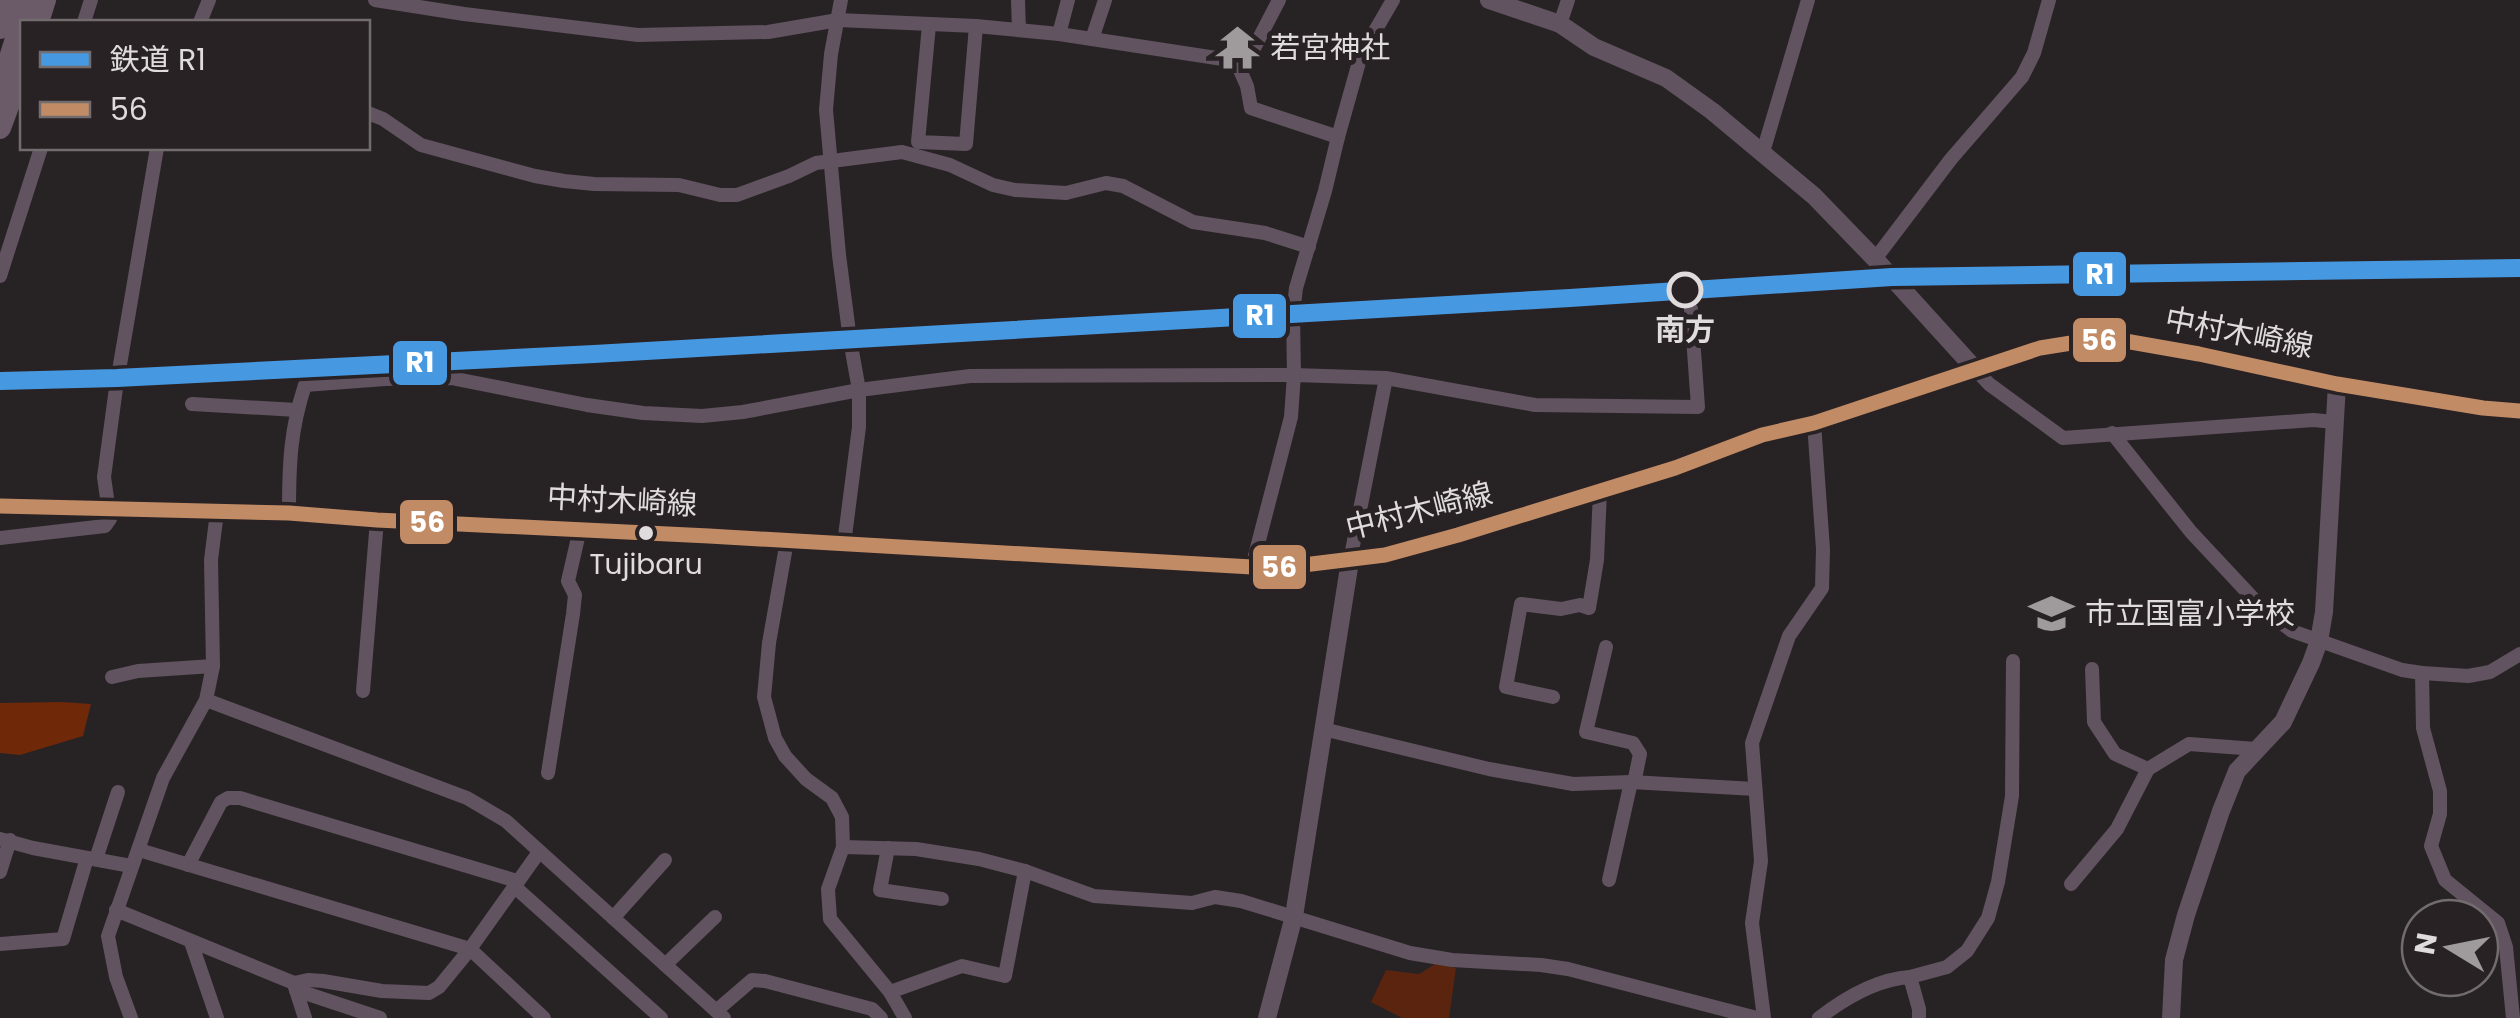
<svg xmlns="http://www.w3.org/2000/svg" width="2520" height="1018" viewBox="0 0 2520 1018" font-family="Poppins,'Noto Sans JP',sans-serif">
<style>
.green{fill:#5a240f}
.forest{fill:#6f2808}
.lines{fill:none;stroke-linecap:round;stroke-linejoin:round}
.minor{stroke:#61535f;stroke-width:14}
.tertiary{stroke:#61535f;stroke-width:18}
.secondary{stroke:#6f5e6c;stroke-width:20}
.trunk{stroke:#6b5a68;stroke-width:22}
.bus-1-casing{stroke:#282224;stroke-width:22}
.bus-1{stroke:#c18c65;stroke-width:15}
.rail-1-casing{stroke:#282224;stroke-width:25}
.rail-1{stroke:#4699e1;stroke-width:18}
.stop-dot{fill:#282224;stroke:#e0dbdd;stroke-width:5}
.bus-dot{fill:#e0dbdd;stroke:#282224;stroke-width:4}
.labels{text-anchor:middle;stroke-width:10;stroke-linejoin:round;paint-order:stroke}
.bus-label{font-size:28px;fill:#e0dbdd;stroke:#282224}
.poi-label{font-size:30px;fill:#e0dbdd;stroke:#282224;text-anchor:start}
.stop-label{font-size:30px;font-weight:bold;fill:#e0dbdd;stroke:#282224}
.street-label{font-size:30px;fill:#e0dbdd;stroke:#282224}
.line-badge{stroke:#282224;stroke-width:4}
.badge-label{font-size:28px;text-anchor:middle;font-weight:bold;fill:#fff}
</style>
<rect width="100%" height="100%" fill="#272325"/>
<polygon class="green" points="1435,964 1456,968 1449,1018 1402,1018 1371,1002 1386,970 1419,974"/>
<polygon class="forest" points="62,702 91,704 83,736 20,755 0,753 0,703"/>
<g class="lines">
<g class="minor">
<polyline points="375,0 464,14 638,35 768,32 838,20 976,26 1059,34 1236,61 1252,52 1279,0"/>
<polyline points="841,0 831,54 826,110 839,255 850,340 859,390 859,427 844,544"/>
<polyline points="1018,0 1019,30"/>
<polyline points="84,22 91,0"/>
<polyline points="200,22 209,0"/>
<polyline points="1560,24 1568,0"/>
<polyline points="929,25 918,142 966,144 976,26"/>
<polyline points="1059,34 1068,0"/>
<polyline points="1092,39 1105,0"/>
<polyline points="1236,61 1247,86 1251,108 1338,137"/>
<polyline points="368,113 383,119 421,145 535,176 564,181 594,184 679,185 720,195 737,195 789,176 816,163 902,152 950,165 993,185 1015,190 1066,193 1106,183 1123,186 1193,222 1265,233 1309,247"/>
<polyline points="1763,152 1808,0"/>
<polyline points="1875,259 1951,159 2022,77 2034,53 2049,0"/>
<polyline points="0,276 41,148"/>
<polyline points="1975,369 1989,384 2063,438 2313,420 2335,422"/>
<polyline points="192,404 297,410"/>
<polyline points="2112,433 2191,532 2263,609 2292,631 2402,670 2422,673 2468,676 2490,672 2520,654"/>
<path d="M289,513c0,-47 1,-83 16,-128l80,-6 66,-1 136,27 56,8 59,3 41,-4 116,-22 111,-14 324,-1 92,3 149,27 163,2 -7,-98"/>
<polyline points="0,538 105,526 110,519 104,477 116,388 157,148"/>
<polyline points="787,541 769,643 764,697 775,738 785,756 806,779 832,798 842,817 843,847 828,889 830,919 890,992 905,1018"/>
<polyline points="1350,561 1386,378"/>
<polyline points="1252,567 1291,417 1294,375 1293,314 1296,288 1325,191 1338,137 1361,55 1393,0"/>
<polyline points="1606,647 1586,732 1633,743 1640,754 1634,783"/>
<polyline points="2092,669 2094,722 2115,754 2148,769"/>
<polyline points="2422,673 2423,728 2440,791 2440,814 2431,846 2445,880 2498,923 2506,947 2513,1018"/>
<polyline points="112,677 138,671 213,666"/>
<polyline points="363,691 377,520"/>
<polyline points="1553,697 1506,687 1521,604 1561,609 1580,605 1589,608 1597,560 1600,491"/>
<polyline points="206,700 467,798 506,821 724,1018"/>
<polyline points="1323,729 1489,769 1573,784 1631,782 1755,789"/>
<polyline points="548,773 573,614 575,595 568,581 580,529"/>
<polyline points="0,839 33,848 131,866"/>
<polyline points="843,847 916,849 979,859 1025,871 1094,896 1192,903 1215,897 1241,901 1410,953 1452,960 1541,965 1568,969 1757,1018"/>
<polyline points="888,848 880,890 942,899"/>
<polyline points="139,850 470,949 544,1018"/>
<polyline points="96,859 118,792"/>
<polyline points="188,865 221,802 228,798 240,798 517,881"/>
<polyline points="0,872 10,840"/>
<polyline points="1609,880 1631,782"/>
<polyline points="2071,884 2117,829 2148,769 2189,744 2256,749"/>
<polyline points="515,887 661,1018"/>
<polyline points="116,910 294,983 308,980 323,981 382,991 429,993 439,987 470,949 539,852"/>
<polyline points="613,918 665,860"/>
<polyline points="191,942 217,1018"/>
<polyline points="0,944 63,939 87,858"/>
<polyline points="665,965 715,917"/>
<polyline points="1910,977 1947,967 1967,951 1988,918 1998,882 2012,796 2013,661"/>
<polyline points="294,984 305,1018"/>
<polyline points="296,990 380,1018"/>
<polyline points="890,992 962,966 1005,976 1025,871"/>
<polyline points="716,1011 752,980 765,981 872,1009 881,1018"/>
<polyline points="131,1018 116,977 108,936 163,778 206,700 213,666 211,560 217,512"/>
<polyline points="1764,1018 1752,923 1761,861 1752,743 1789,636 1822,588 1823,549 1814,423"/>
<path d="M1819,1018c26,-20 59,-39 91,-41l9,32v9"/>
</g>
<g class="tertiary">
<polyline points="1489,0 1560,24 1594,47 1666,78 1712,111 1814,196 1875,259 1975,369"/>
<polyline points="1267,1018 1294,916 1350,561"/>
<polyline points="2171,1018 2174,960 2186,915 2221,811 2237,771 2283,722 2311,663 2319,641 2324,612 2337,384"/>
</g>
<polyline class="secondary" points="0,506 289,513 377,520 709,536 1252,567 1287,567 1385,555 1458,535 1675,468 1762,435 1814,423 2040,348 2090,340 2125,341 2199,354 2337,384 2483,408 2520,411"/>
<g class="trunk">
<polyline points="38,22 45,0"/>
<polyline points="0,28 9,0"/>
<polyline points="0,90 28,0"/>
<polyline points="0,128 20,74"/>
</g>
<defs>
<polyline id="bus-1" points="0,506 289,513 377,520 709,536 1252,567 1287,567 1385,555 1458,535 1675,468 1762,435 1814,423 2040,348 2090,340 2125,341 2199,354 2337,384 2483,408 2520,411"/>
</defs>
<use href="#bus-1" class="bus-1-casing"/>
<use href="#bus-1" class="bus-1"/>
<defs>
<polyline id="rail-1" points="0,381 117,378 594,354 1570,298 1892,277 2520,268"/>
</defs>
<use href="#rail-1" class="rail-1-casing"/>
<use href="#rail-1" class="rail-1"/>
</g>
<defs>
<symbol id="temple-bare" viewBox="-9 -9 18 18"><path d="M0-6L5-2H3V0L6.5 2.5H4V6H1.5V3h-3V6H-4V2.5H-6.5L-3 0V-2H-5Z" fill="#9f9b9d" stroke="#282224" stroke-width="2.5" paint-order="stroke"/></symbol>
<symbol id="school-bare" viewBox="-9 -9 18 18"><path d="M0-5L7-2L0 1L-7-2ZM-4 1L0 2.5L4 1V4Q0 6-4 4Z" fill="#9f9b9d" stroke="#282224" stroke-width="2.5" paint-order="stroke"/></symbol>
</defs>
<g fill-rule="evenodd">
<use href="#temple-bare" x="1206" y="16" width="63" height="63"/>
<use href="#school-bare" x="2020" y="582" width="63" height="63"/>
</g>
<circle class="stop-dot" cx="1685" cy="290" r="16"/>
<circle class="bus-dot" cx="646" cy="533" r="9"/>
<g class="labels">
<g class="bus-label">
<text x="646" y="574">Tujibaru</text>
</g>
<g class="poi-label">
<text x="1270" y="58">若宮神社</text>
<text x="2085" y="624">市立国富小学校</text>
</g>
<g class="stop-label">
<text x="1685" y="340">南方</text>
</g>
<g class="street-label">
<text transform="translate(2239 333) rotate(11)" y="10">中村木崎線</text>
<text transform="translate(622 501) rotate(3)" y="10">中村木崎線</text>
<text transform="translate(1419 511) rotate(-14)" y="10">中村木崎線</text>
</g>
</g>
<g class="line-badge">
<rect x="2071" y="250" width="57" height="48" rx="10" fill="#4699e1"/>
<rect x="1231" y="292" width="57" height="48" rx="10" fill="#4699e1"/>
<rect x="2071" y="316" width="57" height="48" rx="10" fill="#c18c65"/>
<rect x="391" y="339" width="58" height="48" rx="10" fill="#4699e1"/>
<rect x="398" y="498" width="57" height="48" rx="10" fill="#c18c65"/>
<rect x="1251" y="543" width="57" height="48" rx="10" fill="#c18c65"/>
</g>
<g class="badge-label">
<text x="2100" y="284">R1</text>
<text x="1260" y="325">R1</text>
<text x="2099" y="350">56</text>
<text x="420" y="372">R1</text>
<text x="427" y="532">56</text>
<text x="1279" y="577">56</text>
</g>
<rect x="20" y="20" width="350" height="130" fill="#282224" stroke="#726c6e" stroke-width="2.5"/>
<rect x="40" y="52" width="50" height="15" fill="#4699e1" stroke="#726c6e" stroke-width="2.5"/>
<text x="110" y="70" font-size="30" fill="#e0dbdd">鉄道 R1</text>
<rect x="40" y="102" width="50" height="15" fill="#c18c65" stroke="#726c6e" stroke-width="2.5"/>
<text x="110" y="120" font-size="30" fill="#e0dbdd">56</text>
<g transform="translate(2450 948) rotate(280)"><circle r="48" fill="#282224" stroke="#726c6e" stroke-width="2.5"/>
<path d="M0-8L18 38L0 25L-18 38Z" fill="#9f9b9d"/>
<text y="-15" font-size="28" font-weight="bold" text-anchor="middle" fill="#e0dbdd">N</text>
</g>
</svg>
